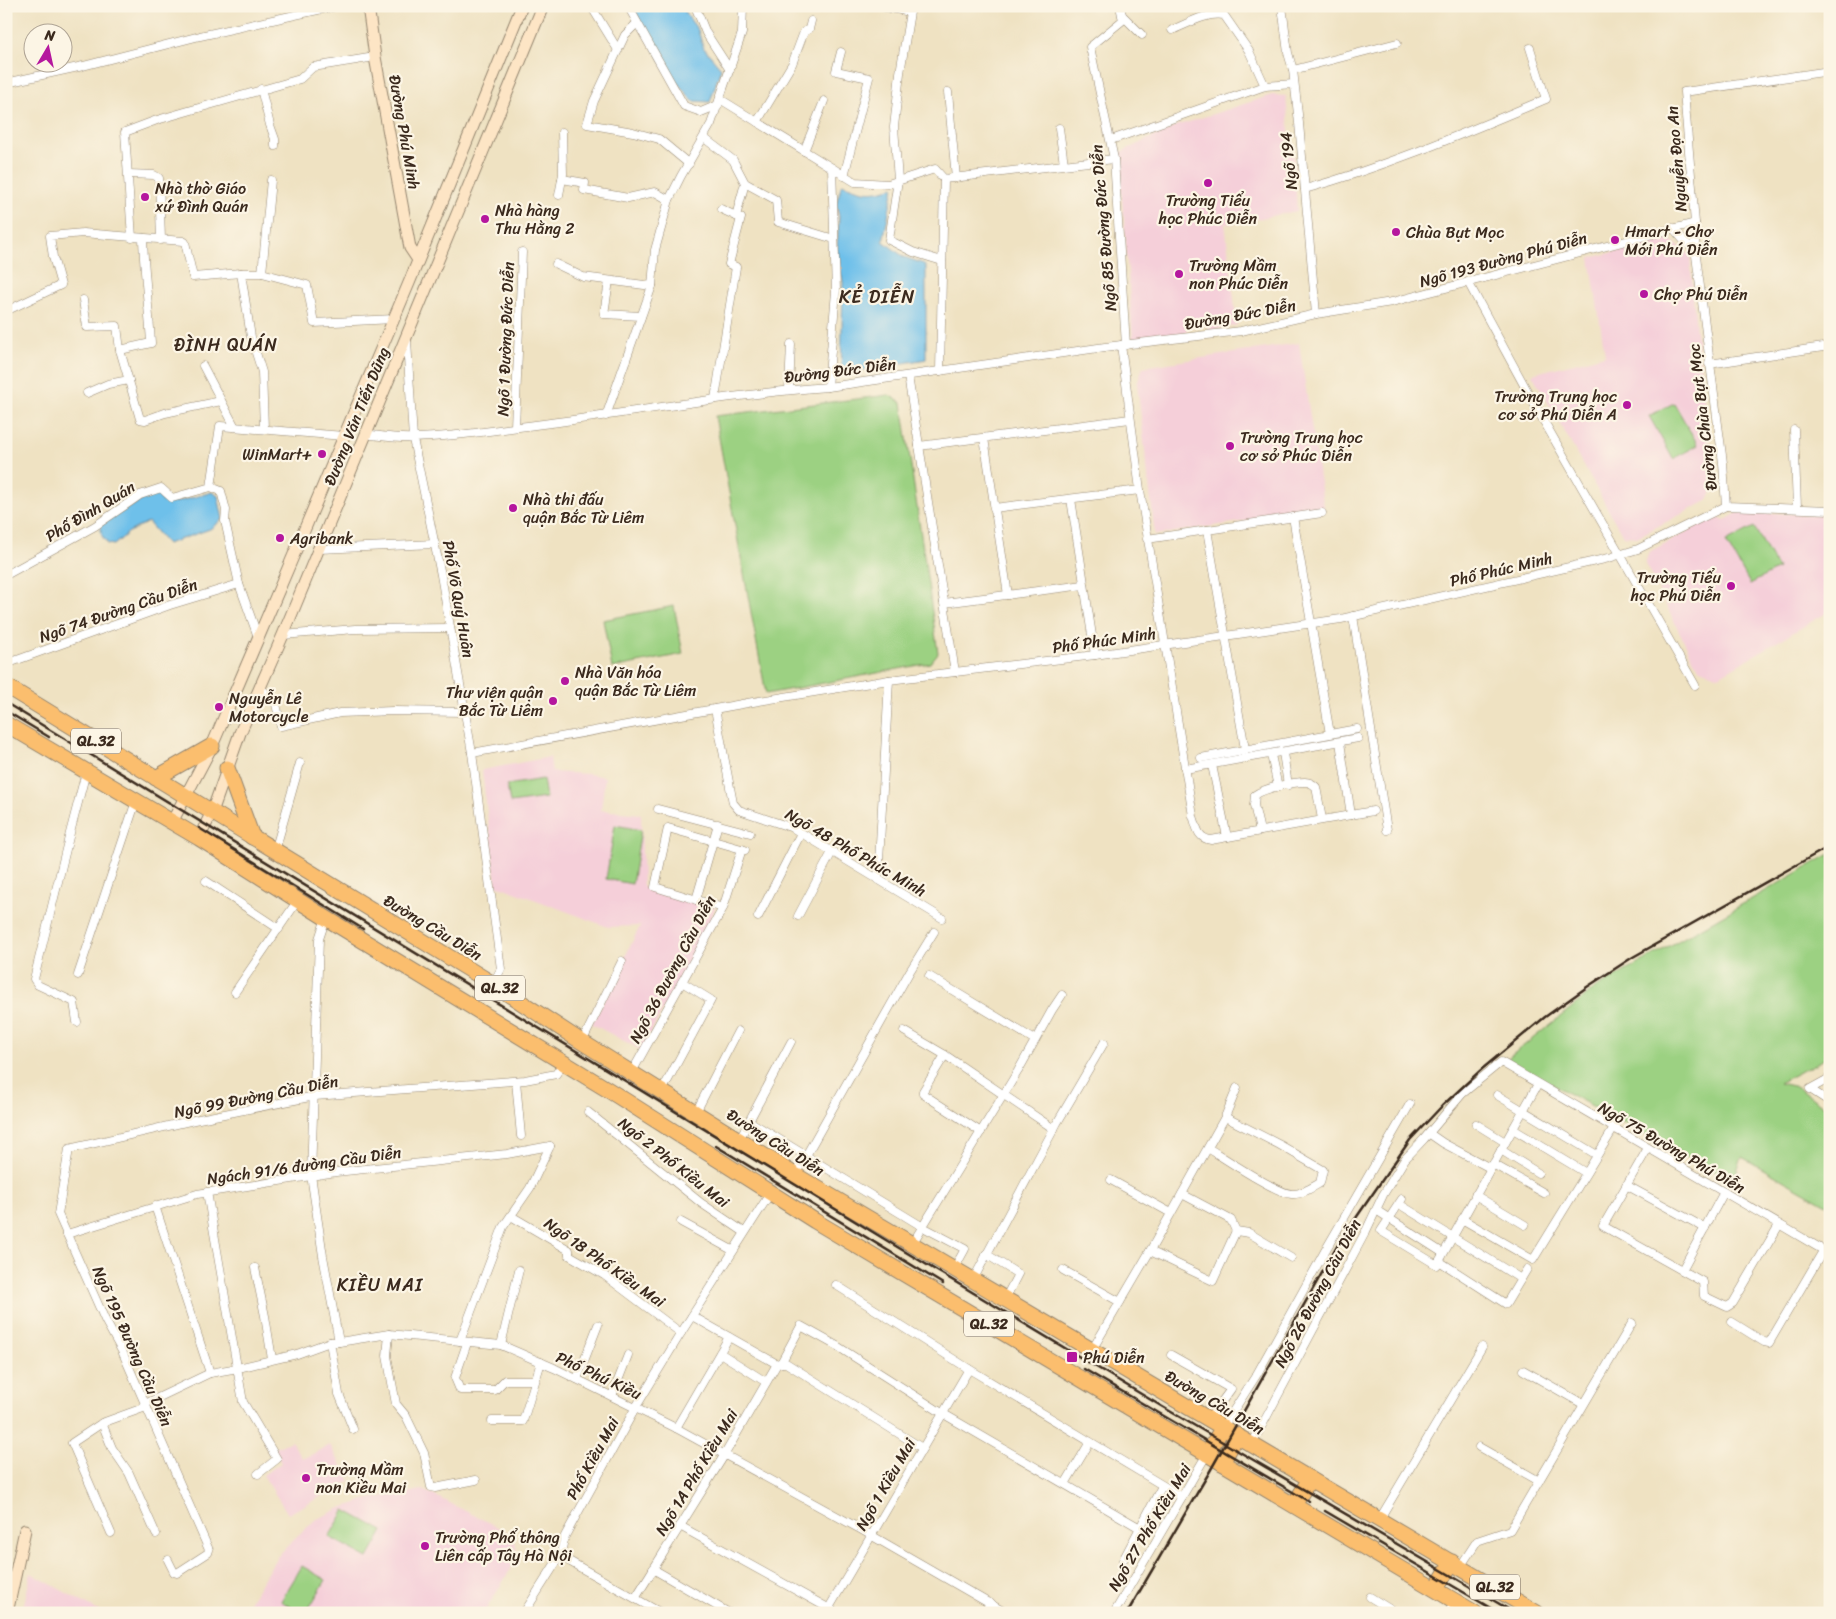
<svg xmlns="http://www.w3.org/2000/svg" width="1836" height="1619" viewBox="0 0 1836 1619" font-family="Sriracha,sans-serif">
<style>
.built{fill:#f5cfd9}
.green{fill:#9cd182;stroke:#6c7e50}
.water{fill:#6ec0ea;stroke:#547584}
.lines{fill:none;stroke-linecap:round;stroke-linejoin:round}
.street-casing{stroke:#958670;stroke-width:9}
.secondary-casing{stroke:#958670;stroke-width:13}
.highway-casing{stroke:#958670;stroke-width:17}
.street{stroke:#fff;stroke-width:8}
.secondary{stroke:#fde5c5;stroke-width:11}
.highway{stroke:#fbbe6e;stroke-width:15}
.rail{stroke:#3b2a1e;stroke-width:2.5}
.poi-dot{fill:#b5179e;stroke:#fcf5e5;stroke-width:2}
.labels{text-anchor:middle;stroke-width:4.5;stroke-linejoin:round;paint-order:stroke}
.shield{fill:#fcf5e5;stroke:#75675a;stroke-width:1}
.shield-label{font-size:15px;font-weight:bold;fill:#3b2a1e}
.street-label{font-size:16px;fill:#3b2a1e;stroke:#fcf5e5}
.poi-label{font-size:16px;fill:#3b2a1e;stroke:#fcf5e5;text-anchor:start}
.neighbourhood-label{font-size:18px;letter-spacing:1px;fill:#3b2a1e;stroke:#fcf5e5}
.quarter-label{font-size:19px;letter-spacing:1px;fill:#3b2a1e;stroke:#fcf5e5}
</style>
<rect width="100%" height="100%" fill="#fcf5e5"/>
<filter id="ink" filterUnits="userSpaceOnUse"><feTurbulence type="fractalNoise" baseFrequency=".02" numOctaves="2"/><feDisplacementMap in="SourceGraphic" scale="10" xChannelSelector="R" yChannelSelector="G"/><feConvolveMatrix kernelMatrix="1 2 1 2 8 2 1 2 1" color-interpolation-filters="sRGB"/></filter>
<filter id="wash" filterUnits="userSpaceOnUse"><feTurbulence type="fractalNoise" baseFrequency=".0096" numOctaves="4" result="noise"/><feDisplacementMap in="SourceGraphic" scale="20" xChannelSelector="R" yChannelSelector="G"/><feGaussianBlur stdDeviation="1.12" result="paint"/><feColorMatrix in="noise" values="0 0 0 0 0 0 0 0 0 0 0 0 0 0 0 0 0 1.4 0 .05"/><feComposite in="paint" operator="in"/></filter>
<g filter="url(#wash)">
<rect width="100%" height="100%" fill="#efe2c2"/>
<g class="built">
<polygon points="1272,95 1286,96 1290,141 1293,142 1297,211 1231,224 1225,223 1237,325 1211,330 1205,325 1188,328 1185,334 1133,341 1124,220 1117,154 1176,126"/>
<polygon points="1669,239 1690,255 1696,331 1714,488 1707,501 1637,537 1623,536 1532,374 1605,355 1590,258"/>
<polygon points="1299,343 1324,509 1155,535 1137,384 1143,367"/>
<polygon points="1739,512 1830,515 1830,611 1719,676 1701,669 1694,661 1645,563 1649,552 1716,516 1724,521"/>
<polygon points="550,757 552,772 589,774 605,777 601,810 641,814 643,887 715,907 710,923 641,1050 592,1024 640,926 608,927 496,885 482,770"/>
<polygon points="291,1441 303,1459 330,1445 350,1481 288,1514 263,1475 281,1463 274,1449"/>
<polygon points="423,1490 514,1535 518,1557 484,1613 250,1613 248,1604 276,1558 296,1537 315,1520 341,1508 369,1499"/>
<polygon points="31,1573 102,1613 22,1613"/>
</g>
<g class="green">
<polygon points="889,395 902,403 938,653 930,663 766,694 715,416"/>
<polygon points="1674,403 1698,445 1673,459 1649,416"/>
<polygon points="1754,527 1778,569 1750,584 1726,542"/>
<polygon points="674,606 683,654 612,668 603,620"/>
<polygon points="543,779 546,798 510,803 507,785"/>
<polygon points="615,825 641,830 632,884 606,879"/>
<polygon points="1830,854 1830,1056 1779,1083 1797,1087 1830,1111 1830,1207 1742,1157 1733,1181 1506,1060 1596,988"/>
<polygon points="345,1510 383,1531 368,1558 329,1537"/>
<polygon points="302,1566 326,1580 306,1613 300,1613 281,1601"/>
</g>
<g class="water">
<polygon points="633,6 683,6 686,14 698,30 703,47 721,68 710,102 693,101 667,71 648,38"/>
<path d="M842,184c24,9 27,10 52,3l-11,54 21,16 20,7 2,4v91l-85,15 2,-92 -6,-33 2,-33 -3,-12z"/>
<polygon points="212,492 218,496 223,519 210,529 167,544 148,522 129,532 114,545 108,544 102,536 100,525 152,494 157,494 162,501 177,502"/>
</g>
</g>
<g filter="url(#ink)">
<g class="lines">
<defs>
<g id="street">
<polyline points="591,6 618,50"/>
<polyline points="628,6 684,106 701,112 718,105"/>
<polyline points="695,6 706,33 730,70"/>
<polyline points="881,6 910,12 900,73 894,127 898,180 889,240 913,252 942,261"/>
<polyline points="1120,6 1123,20 1090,47 1114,159 1126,345"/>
<polyline points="1282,6 1288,53 1293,70 1299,123 1316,314"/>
<polyline points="1122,15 1142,35"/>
<polyline points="637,23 625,35 594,101 587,124 633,132 659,139 689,164"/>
<path d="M1172,30c15,-6 34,-18 52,-15l25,36 16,35"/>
<polyline points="841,52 836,71 869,78 844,176"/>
<polyline points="1293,70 1397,43"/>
<polyline points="1830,71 1684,92 1695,223 1695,248 1723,463 1726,506 1830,510"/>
<polyline points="6,83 83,66 200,36 336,6"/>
<polyline points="261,89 270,125 275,139 275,146"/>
<polyline points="948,92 956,178"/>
<polyline points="720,99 855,182 888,184 935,169 944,179"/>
<polyline points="757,122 792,64 804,32 809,29 811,21"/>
<polyline points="1059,128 1064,164"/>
<polyline points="704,138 733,160 745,183 776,200 778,222 834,239"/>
<polyline points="1111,140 1265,86 1294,84"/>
<polyline points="804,151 824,101"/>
<polyline points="129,174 154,175 159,178 161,240"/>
<polyline points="562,179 585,183 584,190 628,198 655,192 669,200"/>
<polyline points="944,179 1114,159"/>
<path d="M1305,189c83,-23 162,-57 241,-90l-16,-51"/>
<polyline points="559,195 563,174 562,132"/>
<polyline points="721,209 736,216"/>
<polyline points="1673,228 1687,244 1695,248"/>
<polyline points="132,238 125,132 157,120 300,79 313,67 375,57"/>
<polyline points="556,264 583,277 652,286"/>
<polyline points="241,273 251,337 262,372 264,429"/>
<polyline points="262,273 271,180"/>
<polyline points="609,281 604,314 641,316"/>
<polyline points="1468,282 1538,411 1695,685"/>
<path d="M83,300l4,27 30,-1 3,24 31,-7c-2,-35 -7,-69 -8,-105"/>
<polyline points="6,311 61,285 53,257 50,236 83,233 183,241 185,242 193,277 241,273 262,273 307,285 314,323 394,319"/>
<polyline points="407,341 413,439 441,575 472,753 501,969 493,984"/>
<path d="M1121,345l19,145 53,326c4,11 4,22 18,24l162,-29"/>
<polyline points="120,350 140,419 145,420 165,413 221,401"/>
<polyline points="1709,364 1830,346"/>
<polyline points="203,366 235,427"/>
<polyline points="940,371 944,179"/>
<polyline points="908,376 955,672"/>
<polyline points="828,387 836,291 832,168"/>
<polyline points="789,390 791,344"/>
<polyline points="87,393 108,384 129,380"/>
<polyline points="715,399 736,267 729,264 741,218 736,216 745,183"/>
<polyline points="606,416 652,286 655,250 669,200 681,176 711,124 742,33 743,6"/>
<polyline points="515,427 522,252"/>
<polyline points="1794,430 1797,507"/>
<path d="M365,434c16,2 33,5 49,4 40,-1 81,-8 121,-13 98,-12 195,-31 293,-38l277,-40 136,-16 75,-17 76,-12 303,-79"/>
<polyline points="984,438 1008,595"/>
<polyline points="919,446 1130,419"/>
<polyline points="211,487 221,491 226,510 225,521 239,584 258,637"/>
<polyline points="1071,499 1095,655"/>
<polyline points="994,508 1140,490"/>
<polyline points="1293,517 1330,734"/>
<polyline points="1207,530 1245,749"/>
<polyline points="1147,539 1322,513"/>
<polyline points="319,549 435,544"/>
<polyline points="6,575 95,526 140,495 161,488 172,498 211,487 220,426 344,436"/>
<polyline points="944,603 1084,585"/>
<polyline points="1353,616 1387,830"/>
<polyline points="283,635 355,629 450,628"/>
<polyline points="6,664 170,605 239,584"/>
<polyline points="260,687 276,704 281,726 340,713 393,711 465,712"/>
<polyline points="715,709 733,803 739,810 793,828 942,918"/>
<polyline points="1340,742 1351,815"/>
<polyline points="472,753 753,702 889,680 1095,655 1341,619 1609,558 1638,549 1726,506"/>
<polyline points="1283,753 1288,785"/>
<polyline points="1271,755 1278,787"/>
<polyline points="1201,758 1357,729"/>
<polyline points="1212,765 1227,837"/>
<polyline points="1185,769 1358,738"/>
<polyline points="658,809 750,833"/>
<path d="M1260,831l-6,-26 1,-10c10,-7 38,-13 50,-13 5,0 8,2 11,5l6,32"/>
<polyline points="275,851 300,763"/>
<polyline points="878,880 889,680"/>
<polyline points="206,881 279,929"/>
<polyline points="696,900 718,824"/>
<polyline points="723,908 655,887 668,828 745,850"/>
<polyline points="798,916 832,852"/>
<polyline points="758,917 801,833"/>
<polyline points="326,918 319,939 311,1175 323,1256 339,1342"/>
<polyline points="78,975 136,801"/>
<polyline points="929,976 1035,1040"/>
<polyline points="235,992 298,900"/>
<polyline points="77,1022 74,1002 38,985 34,979 70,833 86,772"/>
<polyline points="904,1031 945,1055 1054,1129"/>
<polyline points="582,1042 622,961"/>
<polyline points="945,1055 923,1091 923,1094 981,1132"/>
<polyline points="632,1072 723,908 742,849"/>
<polyline points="1830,1078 1810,1089 1830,1102"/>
<polyline points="516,1081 521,1136"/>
<polyline points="662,1091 711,1000 682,982"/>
<polyline points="1497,1095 1597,1155"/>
<polyline points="588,1112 701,1203 744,1232"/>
<polyline points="696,1112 738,1031"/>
<polyline points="749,1121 923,1227 965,1249 954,1269"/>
<polyline points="1476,1124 1505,1142"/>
<polyline points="1513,1129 1586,1173"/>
<polyline points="1430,1134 1443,1143 1490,1168"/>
<polyline points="739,1140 791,1042"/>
<path d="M1208,1148c16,10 68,45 84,46 9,1 21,-7 28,-11l3,-13 -43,-25 -55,-28"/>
<polyline points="1648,1148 1603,1226 1703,1282 1704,1296 1727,1307 1733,1303 1779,1225"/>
<polyline points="1501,1150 1538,1173"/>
<polyline points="1493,1164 1544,1193"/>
<polyline points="795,1175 910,971 934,932"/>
<polyline points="1111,1180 1171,1213"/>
<polyline points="1626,1185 1705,1228"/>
<polyline points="207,1192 243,1402 277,1459 258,1474"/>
<polyline points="1182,1194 1231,1220 1236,1231"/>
<polyline points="1475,1195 1525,1225"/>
<polyline points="1402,1199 1381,1231 1437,1265 1538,1084"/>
<polyline points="1399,1204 1521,1279 1527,1269"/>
<polyline points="155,1206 210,1373"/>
<polyline points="1376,1210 1443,1253"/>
<polyline points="511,1216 569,1250 569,1255 604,1275 681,1333"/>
<polyline points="1462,1219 1533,1260 1614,1128"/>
<polyline points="681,1222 732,1250"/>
<polyline points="1236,1231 1249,1233 1291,1258"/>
<polyline points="67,1234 197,1194 336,1172 507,1154 550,1146"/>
<polyline points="912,1244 1018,1071 1052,1010 1062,995"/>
<polyline points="1150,1251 1213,1281 1236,1231"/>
<polyline points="986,1254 1018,1274 1005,1299"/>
<polyline points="1439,1261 1506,1304 1521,1279"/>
<polyline points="255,1268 265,1316 272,1359"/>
<polyline points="1063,1270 1120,1302"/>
<polyline points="1682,1270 1724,1192"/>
<polyline points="973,1280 1057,1123 1104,1043"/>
<polyline points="836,1285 969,1369 1182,1497"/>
<polyline points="692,1316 777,1364"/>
<polyline points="1732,1322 1764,1342 1769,1343 1823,1251"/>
<polyline points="389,1334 387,1356 396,1404 406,1416 424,1453 431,1487 435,1488 476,1480"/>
<polyline points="460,1341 503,1227 530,1188 550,1146"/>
<polyline points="330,1342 339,1394 353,1429"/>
<polyline points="467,1343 455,1378 460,1390 495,1390 505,1380 535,1380"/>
<polyline points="501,1345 519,1270"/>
<polyline points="1092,1350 1150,1251 1225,1117 1237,1088"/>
<polyline points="720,1353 766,1382"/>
<polyline points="1171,1355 1231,1389 1209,1419"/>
<polyline points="781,1363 801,1326 837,1346 942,1413 1140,1528"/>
<polyline points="781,1363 786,1363 922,1448"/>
<polyline points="1523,1370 1583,1404"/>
<polyline points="577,1379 598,1325"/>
<polyline points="612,1396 628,1355"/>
<polyline points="145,1404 210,1373 238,1368 297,1354 330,1342 339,1342 389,1334 501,1345 554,1368 676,1428 862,1530 1006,1613"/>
<polyline points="492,1421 523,1421 541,1362"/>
<polyline points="102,1423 112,1448 129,1473 156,1534"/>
<polyline points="1223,1427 1257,1374 1325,1251 1410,1104"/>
<polyline points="676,1428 729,1337"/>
<polyline points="1252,1444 1366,1231 1383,1195 1405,1159 1424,1139 1462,1094 1501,1062 1830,1254"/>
<polyline points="1479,1447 1539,1481"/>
<polyline points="1065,1484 1090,1442"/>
<polyline points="1379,1520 1482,1347"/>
<polyline points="680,1526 837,1613"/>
<polyline points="111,1533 72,1443 102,1423 146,1407"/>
<polyline points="560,1556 661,1613"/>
<polyline points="168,1560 174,1572 177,1573 208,1553 209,1550 122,1351 105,1320 58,1214 69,1149 194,1120 315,1096 525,1080 556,1074 563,1063"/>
<polyline points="1123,1560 1162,1486"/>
<polyline points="1460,1567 1477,1541 1510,1530 1632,1323"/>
<polyline points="653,1569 729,1613"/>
<polyline points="636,1597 725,1454 777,1364 781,1363"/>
<polyline points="1370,1597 1396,1613"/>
<polyline points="524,1613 560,1556 565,1536 636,1407 681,1333 771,1192"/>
<polyline points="826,1613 969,1369"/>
<polyline points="985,1613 990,1603"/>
<polyline points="1114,1613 1207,1454"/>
<polyline points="1448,1613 1455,1601"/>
</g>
<g id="secondary">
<polyline points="368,6 375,57 410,248 418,260"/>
<polyline points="172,822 212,746 295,552 409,283 522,6"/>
<polyline points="199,838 212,812 240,733 283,635 543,6"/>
<polyline points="7,1613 25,1530"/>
</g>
<g id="highway">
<polyline points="6,686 493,984 582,1042 795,1175 1537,1613"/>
<polyline points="6,724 199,838 326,918 610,1091 815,1221 1475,1613"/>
<polyline points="227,768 252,837"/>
<polyline points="156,778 212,746"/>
<polyline points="1207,1454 1223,1427"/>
<polyline points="1222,1463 1237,1435"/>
<polyline points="1294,1505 1310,1479"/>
<polyline points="1436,1589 1452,1562"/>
</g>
</defs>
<use href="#street" class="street-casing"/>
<use href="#secondary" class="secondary-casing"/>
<use href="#highway" class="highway-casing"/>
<use href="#street" class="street"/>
<use href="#secondary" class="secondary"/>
<use href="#highway" class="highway"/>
<g class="rail">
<polyline points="6,703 899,1248 1161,1406 1515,1613"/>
<polyline points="6,711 49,737"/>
<polyline points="199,828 363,929"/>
<polyline points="716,1146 943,1284"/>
<polyline points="1084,1369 1308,1501"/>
<polyline points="1325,1511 1499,1613"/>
<polyline points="1127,1613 1210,1471 1340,1241 1410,1140 1442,1106 1482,1069 1545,1017 1587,987 1633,957 1830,846"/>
</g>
</g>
</g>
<g class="poi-dot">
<circle cx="1208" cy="183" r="5"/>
<circle cx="145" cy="197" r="5"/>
<circle cx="485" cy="219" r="5"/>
<circle cx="1396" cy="232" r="5"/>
<circle cx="1615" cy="240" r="5"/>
<circle cx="1179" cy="274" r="5"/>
<circle cx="1644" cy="294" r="5"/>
<circle cx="1627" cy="405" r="5"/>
<circle cx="1230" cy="446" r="5"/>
<circle cx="322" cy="454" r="5"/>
<circle cx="513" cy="508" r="5"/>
<circle cx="280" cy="538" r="5"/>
<circle cx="1731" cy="586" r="5"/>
<circle cx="565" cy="681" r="5"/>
<circle cx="553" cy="701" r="5"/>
<circle cx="219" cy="707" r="5"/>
<rect x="1066" y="1351" width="12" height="12" rx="2.5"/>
<circle cx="306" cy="1478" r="5"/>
<circle cx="425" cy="1546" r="5"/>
</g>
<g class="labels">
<g class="shield">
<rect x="71" y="728.5" width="50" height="25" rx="4"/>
<rect x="475" y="975.5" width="50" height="25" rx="4"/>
<rect x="964" y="1311.5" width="50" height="25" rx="4"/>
<rect x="1470" y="1574.5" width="50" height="25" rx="4"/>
</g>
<g class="shield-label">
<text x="96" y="746">QL.32</text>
<text x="500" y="993">QL.32</text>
<text x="989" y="1329">QL.32</text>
<text x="1495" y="1592">QL.32</text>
</g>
<g class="street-label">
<text transform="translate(405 132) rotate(80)" y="6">Đường Phú Minh</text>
<text transform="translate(1676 159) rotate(-95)" y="6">Nguyễn Đạo An</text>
<text transform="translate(1288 161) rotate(-96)" y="6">Ngõ 194</text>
<text transform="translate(1103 228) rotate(-95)" y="6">Ngõ 85 Đường Đức Diễn</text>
<text transform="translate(1503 259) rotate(-15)" y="6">Ngõ 193 Đường Phú Diễn</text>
<text transform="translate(1240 314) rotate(-10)" y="6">Đường Đức Diễn</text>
<text transform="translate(505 339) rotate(-88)" y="6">Ngõ 1 Đường Đức Diễn</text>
<text transform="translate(840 370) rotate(-7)" y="6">Đường Đức Diễn</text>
<text transform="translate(356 416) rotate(-68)" y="6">Đường Văn Tiến Dũng</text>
<text transform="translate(1702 417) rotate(-97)" y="6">Đường Chùa Bụt Mọc</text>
<text transform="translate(90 511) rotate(-31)" y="6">Phố Đình Quán</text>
<text transform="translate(1501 569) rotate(-13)" y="6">Phố Phúc Minh</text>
<text transform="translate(459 599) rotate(80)" y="6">Phố Võ Quý Huân</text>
<text transform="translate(118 610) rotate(-19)" y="6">Ngõ 74 Đường Cầu Diễn</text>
<text transform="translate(1104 640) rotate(-8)" y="6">Phố Phúc Minh</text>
<text transform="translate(856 852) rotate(30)" y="6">Ngõ 48 Phố Phúc Minh</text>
<text transform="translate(433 927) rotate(31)" y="6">Đường Cầu Diễn</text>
<text transform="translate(672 969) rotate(-62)" y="6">Ngõ 36 Đường Cầu Diễn</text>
<text transform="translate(256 1096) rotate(-11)" y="6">Ngõ 99 Đường Cầu Diễn</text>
<text transform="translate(776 1142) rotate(32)" y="6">Đường Cầu Diễn</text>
<text transform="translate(1672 1147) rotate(30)" y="6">Ngõ 75 Đường Phú Diễn</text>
<text transform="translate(674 1162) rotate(38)" y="6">Ngõ 2 Phố Kiều Mai</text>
<text transform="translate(304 1165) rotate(-8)" y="6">Ngách 91/6 đường Cầu Diễn</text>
<text transform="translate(605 1262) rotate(35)" y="6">Ngõ 18 Phố Kiều Mai</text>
<text transform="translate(1317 1293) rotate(-62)" y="6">Ngõ 26 Đường Cầu Diễn</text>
<text transform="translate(133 1346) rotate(66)" y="6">Ngõ 195 Đường Cầu Diễn</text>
<text transform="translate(599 1375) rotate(25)" y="6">Phố Phú Kiều</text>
<text transform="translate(1215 1402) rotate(30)" y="6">Đường Cầu Diễn</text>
<text transform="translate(592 1458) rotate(-61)" y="6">Phố Kiều Mai</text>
<text transform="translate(696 1472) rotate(-59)" y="6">Ngõ 1A Phố Kiều Mai</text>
<text transform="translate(885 1484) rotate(-60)" y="6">Ngõ 1 Kiều Mai</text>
<text transform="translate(1149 1527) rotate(-59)" y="6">Ngõ 27 Phố Kiều Mai</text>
</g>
<g class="poi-label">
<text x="155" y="194">Nhà thờ Giáo<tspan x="155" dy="18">xứ Đình Quán</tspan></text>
<text x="1208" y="206" text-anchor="middle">Trường Tiểu<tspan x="1208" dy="18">học Phúc Diễn</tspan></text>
<text x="495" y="216">Nhà hàng<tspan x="495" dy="18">Thu Hằng 2</tspan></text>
<text x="1625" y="237">Hmart - Chợ<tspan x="1625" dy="18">Mới Phú Diễn</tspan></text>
<text x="1406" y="238">Chùa Bụt Mọc</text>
<text x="1189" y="271">Trường Mầm<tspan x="1189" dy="18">non Phúc Diễn</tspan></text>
<text x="1654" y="300">Chợ Phú Diễn</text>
<text x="1617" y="402" text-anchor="end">Trường Trung học<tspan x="1617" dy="18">cơ sở Phú Diễn A</tspan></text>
<text x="1240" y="443">Trường Trung học<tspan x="1240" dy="18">cơ sở Phúc Diễn</tspan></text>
<text x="312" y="460" text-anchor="end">WinMart+</text>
<text x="523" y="505">Nhà thi đấu<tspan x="523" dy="18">quận Bắc Từ Liêm</tspan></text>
<text x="290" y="544">Agribank</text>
<text x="1721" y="583" text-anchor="end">Trường Tiểu<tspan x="1721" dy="18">học Phú Diễn</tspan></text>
<text x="575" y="678">Nhà Văn hóa<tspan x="575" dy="18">quận Bắc Từ Liêm</tspan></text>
<text x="543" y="698" text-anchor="end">Thư viện quận<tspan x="543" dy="18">Bắc Từ Liêm</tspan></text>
<text x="229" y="704">Nguyễn Lê<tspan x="229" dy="18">Motorcycle</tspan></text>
<text x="1083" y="1363">Phú Diễn</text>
<text x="316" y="1475">Trường Mầm<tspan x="316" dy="18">non Kiều Mai</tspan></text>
<text x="435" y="1543">Trường Phổ thông<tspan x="435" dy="18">Liên cấp Tây Hà Nội</tspan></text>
</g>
<g class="neighbourhood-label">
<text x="226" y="351">ĐÌNH QUÁN</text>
<text x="380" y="1291">KIỀU MAI</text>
</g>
<g class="quarter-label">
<text x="877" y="303">KẺ DIỄN</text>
</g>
</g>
<rect width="1836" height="1619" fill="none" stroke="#fcf5e5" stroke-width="25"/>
<g transform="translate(48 48) rotate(9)"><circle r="24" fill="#fcf5e5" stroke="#afa495"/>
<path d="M0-4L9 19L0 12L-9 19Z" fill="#b5179e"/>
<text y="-8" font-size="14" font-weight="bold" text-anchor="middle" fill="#3b2a1e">N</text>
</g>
</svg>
